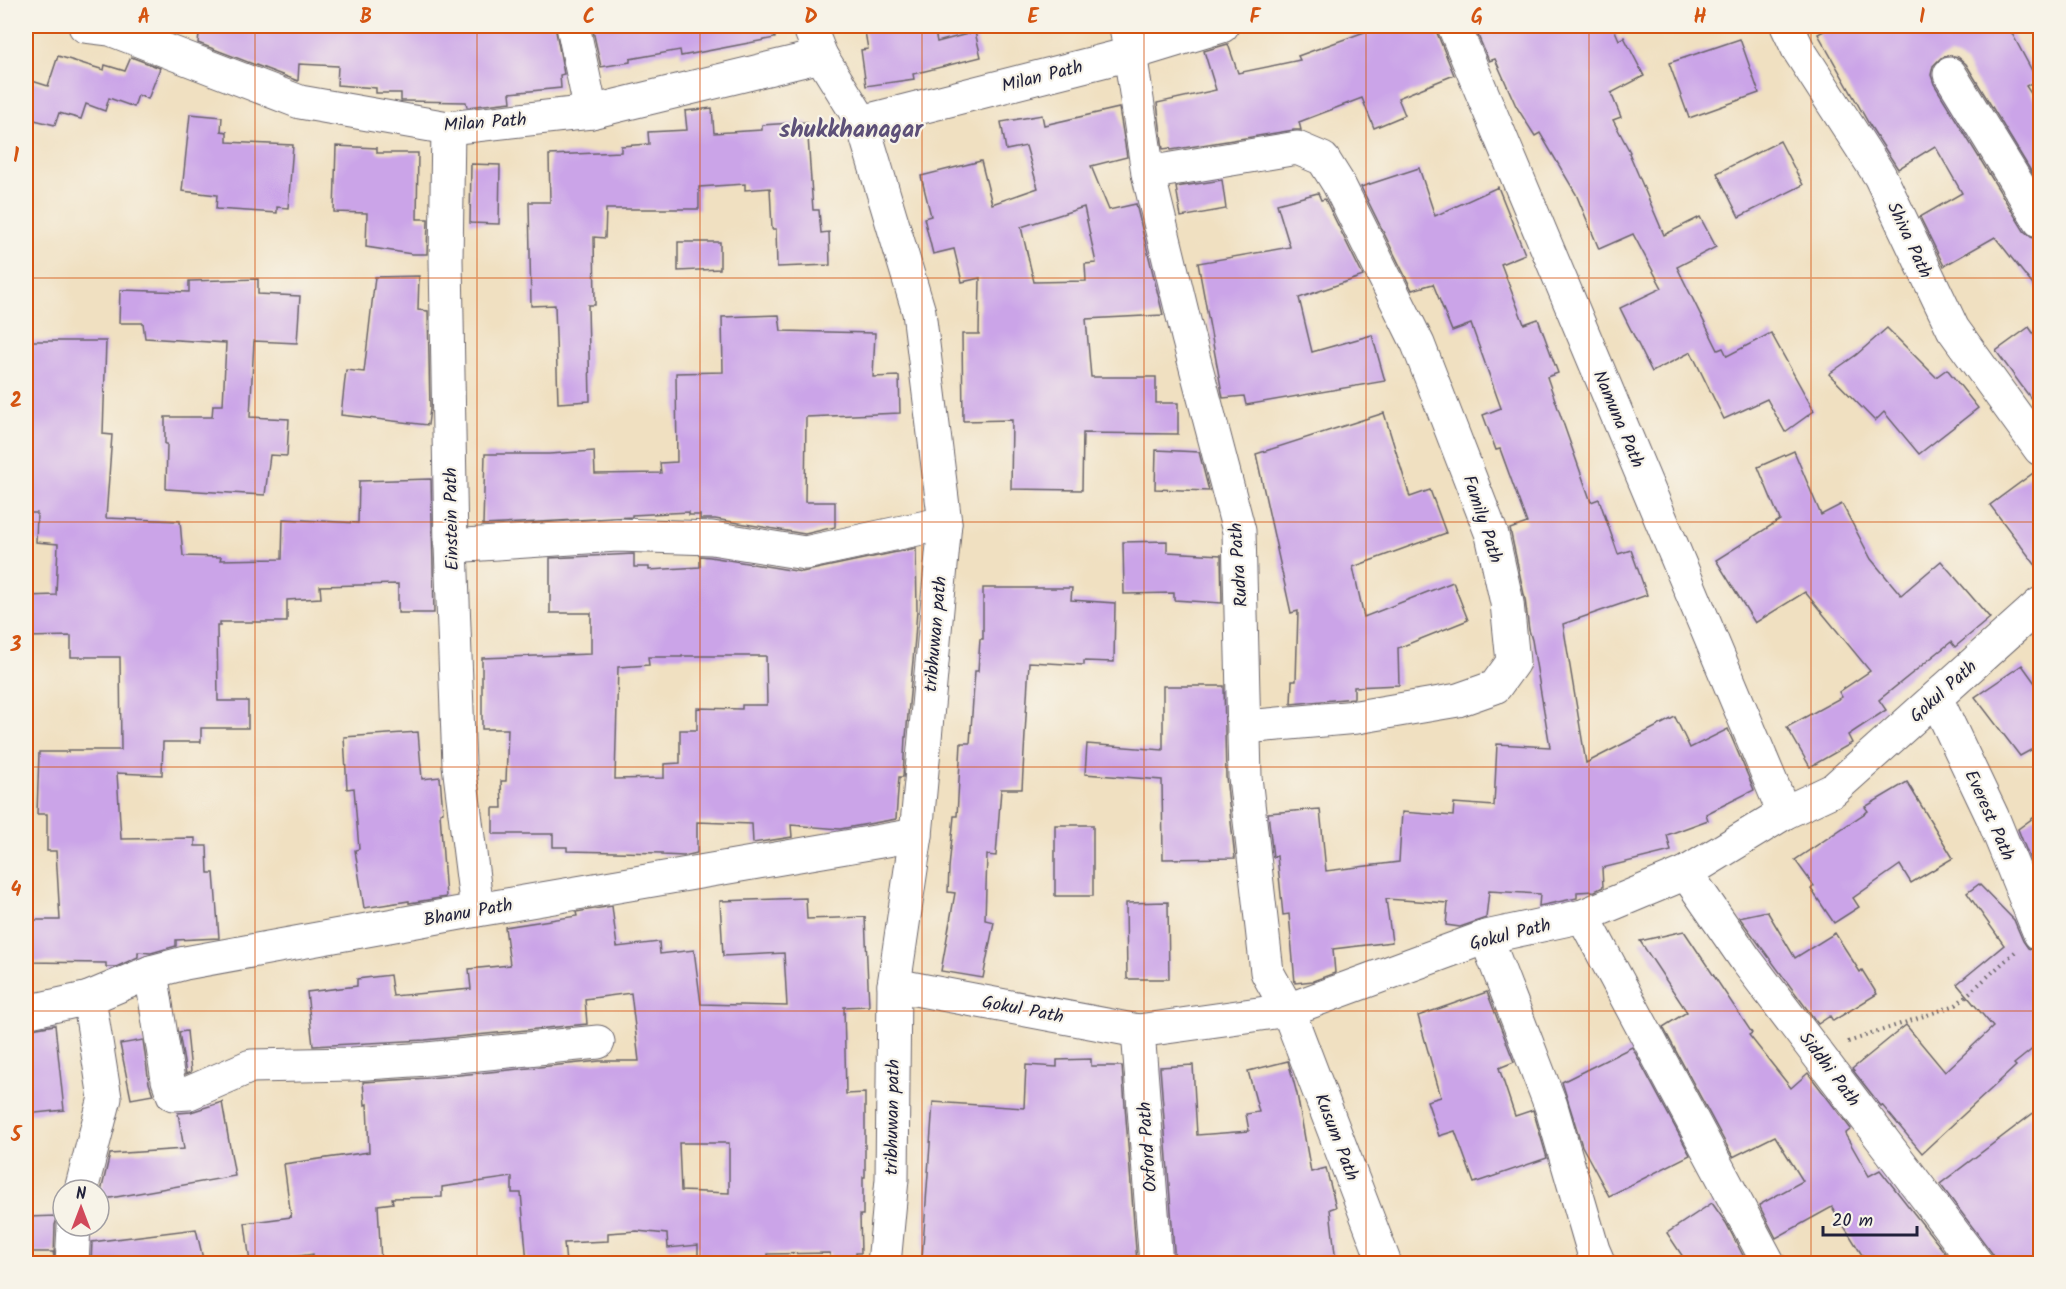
<svg xmlns="http://www.w3.org/2000/svg" width="2066" height="1289" viewBox="0 0 2066 1289" font-family="Kalam,sans-serif">
<style>
.building{fill:#cba4e8;fill-rule:evenodd}
.lines{fill:none;stroke-linecap:round;stroke-linejoin:round}
.minor-casing{stroke:#6a646a;stroke-width:35}
.path{stroke:#6a646a;stroke-width:4;stroke-dasharray:1.5 4.5;stroke-linecap:butt}
.minor{stroke:#fff;stroke-width:33}
.grid{fill:none;stroke:#d45411;stroke-width:1.5;stroke-opacity:0.55}
.labels{text-anchor:middle;stroke-width:4.5;stroke-linejoin:round;paint-order:stroke}
.street-label{font-size:18px;fill:#22223b;stroke:#f7f3e8}
.district-label{font-size:24px;font-weight:bold;fill:#5d5078;stroke:#f7f3e8}
.neatline{fill:none;stroke:#d45411;stroke-width:2}
.grid-label{font-size:20px;text-anchor:middle;font-weight:bold;fill:#d45411}
</style>
<rect width="100%" height="100%" fill="#f7f3e8"/>
<filter id="ink" filterUnits="userSpaceOnUse"><feTurbulence type="fractalNoise" baseFrequency=".0167" numOctaves="2"/><feDisplacementMap in="SourceGraphic" scale="12" xChannelSelector="R" yChannelSelector="G"/><feConvolveMatrix kernelMatrix="1 2 1 2 8 2 1 2 1" color-interpolation-filters="sRGB"/></filter>
<filter id="wash" filterUnits="userSpaceOnUse"><feTurbulence type="fractalNoise" baseFrequency=".008" numOctaves="4" result="noise"/><feDisplacementMap in="SourceGraphic" scale="24" xChannelSelector="R" yChannelSelector="G"/><feGaussianBlur stdDeviation="1.35" result="paint"/><feColorMatrix in="noise" values="0 0 0 0 0 0 0 0 0 0 0 0 0 0 0 0 0 1.4 0 .05"/><feComposite in="paint" operator="in"/></filter>
<g filter="url(#wash)">
<rect width="100%" height="100%" fill="#f0e0c1"/>
<g id="blocks">
<g class="building">
<polygon points="153,26 176,26 173,33"/>
<polygon points="200,26 555,26 564,74 560,75 561,88 510,93 511,102 467,107 466,102 405,101 401,101 401,93 376,93 376,88 337,85 338,66 299,64 298,81 198,43"/>
<polygon points="592,26 774,26 775,38 681,56 680,50 630,59 630,62 601,67"/>
<polygon points="864,26 934,26 937,42 975,32 981,57 913,74 914,79 866,86 861,50 868,49"/>
<polygon points="1381,26 1436,26 1437,33 1454,75 1398,98 1405,115 1374,128 1362,98 1299,122 1301,130 1294,130 1171,150 1170,148 1163,149 1157,103 1216,90 1204,51 1228,44 1238,73 1300,60 1298,56"/>
<polygon points="1474,26 1613,26 1619,40 1624,37 1644,76 1611,93 1621,117 1613,120 1630,152 1629,153 1664,235 1700,217 1716,247 1677,267 1718,350 1723,348 1727,356 1771,333 1814,411 1785,432 1767,399 1724,419 1691,352 1652,372 1620,308 1662,288 1633,234 1599,249 1576,194 1540,133 1535,136 1516,106 1495,59 1489,61"/>
<polygon points="1833,26 2008,26 2037,80 2026,86 2040,107 2040,186 1966,64 1958,57 1950,55 1941,58 1933,66 1931,75 1934,84 2024,231 2031,237 2040,240 2040,294 1995,237 1944,266 1920,217 1962,193 1935,146 1898,169 1869,124 1818,34"/>
<polygon points="1740,39 1759,93 1689,118 1669,63"/>
<polygon points="58,56 104,70 105,65 125,71 131,57 160,68 148,99 138,95 134,107 109,98 105,111 86,104 81,119 59,113 55,125 26,118 26,79 48,86"/>
<polygon points="712,108 714,133 762,130 762,125 807,122 813,210 819,210 821,233 829,232 830,265 777,267 776,229 772,229 770,188 745,190 745,184 699,187 699,209 606,209 605,238 594,237 595,305 588,305 590,401 558,403 555,305 531,306 529,202 550,202 549,155 621,152 621,146 649,144 648,132 687,130 685,111"/>
<path d="M1119,108l8,49 -36,9 18,44 27,-6 27,111 -77,4 5,58h65v26h22v31l-95,-1 -1,57 -71,-1 1,-69 -49,1 -1,-87h17l1,-56 -18,4 -8,-33 -21,5 -9,-36 7,-2 -10,-40 60,-15 11,43 46,-16 -12,-42 -20,4 -5,-28 41,-7 2,10zM1084,207l12,56 -11,1 1,17 -52,1 -13,-55z"/>
<polygon points="190,114 222,117 221,131 227,132 227,142 293,145 288,208 277,207 277,213 216,209 217,195 182,191"/>
<polygon points="1780,141 1803,185 1739,217 1717,173"/>
<polygon points="336,146 377,148 377,153 418,153 417,219 428,219 427,254 412,254 366,247 367,213 334,212"/>
<polygon points="471,164 500,165 499,224 470,223"/>
<polygon points="1419,168 1435,216 1498,187 1525,254 1501,264 1524,324 1538,319 1558,373 1547,377 1591,502 1599,499 1618,554 1631,550 1647,595 1563,624 1586,763 1675,717 1690,748 1728,729 1754,790 1706,814 1708,820 1667,835 1671,851 1602,868 1603,887 1595,891 1577,892 1577,898 1539,906 1540,894 1489,891 1486,918 1460,927 1446,925 1448,903 1386,899 1392,942 1333,949 1335,973 1313,981 1295,983 1289,914 1283,915 1277,856 1273,857 1268,813 1320,809 1326,871 1399,862 1402,812 1453,816 1454,803 1494,806 1497,744 1550,747 1532,640 1529,630 1525,599 1510,529 1527,523 1500,449 1496,450 1483,415 1501,408 1471,324 1452,331 1433,284 1412,290 1361,187"/>
<polygon points="1222,180 1226,209 1181,217 1176,187"/>
<polygon points="1318,193 1321,200 1325,199 1363,276 1299,298 1312,352 1372,335 1385,381 1246,405 1244,396 1223,398 1198,263 1290,247 1277,204"/>
<polygon points="678,242 720,242 720,269 678,271"/>
<polygon points="419,276 418,310 428,311 430,409 428,425 341,415 346,370 364,372 375,277"/>
<polygon points="258,279 258,294 300,296 297,343 254,341 250,417 289,419 287,456 270,455 265,495 166,489 167,444 165,444 165,417 212,417 213,405 223,405 226,343 145,338 143,323 119,323 120,290 189,292 189,281"/>
<polygon points="779,315 781,331 875,333 873,377 899,376 900,413 806,417 805,502 835,502 835,527 805,534 715,519 700,519 700,515 689,515 689,512 632,515 632,517 483,525 485,454 549,454 594,451 595,474 661,473 660,463 677,462 676,373 723,372 722,317"/>
<polygon points="2029,327 2040,343 2040,411 1996,351"/>
<polygon points="1887,328 1936,377 1947,369 1978,408 1919,454 1884,412 1875,421 1829,374 1856,355"/>
<polygon points="26,341 106,341 103,434 112,435 106,518 180,521 183,556 221,557 220,560 282,559 283,519 358,523 359,481 431,479 434,613 398,613 398,584 320,586 321,598 287,600 287,622 220,622 220,626 217,626 218,701 248,701 248,728 201,728 201,742 163,742 162,775 117,773 121,839 195,838 195,846 207,846 208,873 214,873 219,938 176,940 176,946 151,953 138,952 138,957 116,967 106,967 106,963 26,962 26,920 60,920 56,851 47,851 47,814 37,814 39,752 68,752 68,750 121,750 120,657 71,657 71,636 26,637 26,596 56,595 58,544 36,542 37,513 26,513"/>
<polygon points="1384,413 1410,497 1430,490 1446,533 1353,567 1364,617 1453,582 1468,620 1398,648 1399,685 1354,687 1354,698 1291,704 1292,681 1296,681 1298,611 1291,613 1256,454"/>
<polygon points="1156,450 1199,452 1209,491 1155,489"/>
<polygon points="1794,451 1821,515 1842,504 1871,559 1901,595 1941,561 1990,618 1955,647 1951,642 1879,700 1886,710 1848,735 1852,743 1810,767 1787,727 1842,697 1839,692 1870,671 1805,592 1755,623 1716,560 1780,520 1758,467"/>
<polygon points="2040,468 2040,571 1990,505"/>
<polygon points="1167,541 1167,552 1221,555 1222,603 1174,600 1174,593 1124,594 1123,542"/>
<path d="M916,548l1,62 -2,28 -9,99h-1l-2,40h-4l-3,42 -56,10 -49,-4 1,12 -39,6 -1,-19 -55,-2v31l-13,3 -22,-1v-2l-95,-2v-4h-14v-13h-60v-26h9l-1,-27h5l2,-52h-26v-71l109,-4v-41h-41v-55l84,-4v13h15v3l51,-3v-11l10,1 92,15zM682,656h84l1,49h-25v4l-45,-1v22h-17v33l-16,1v14l-49,1 3,-112 31,-2 -1,-8h34z"/>
<polygon points="983,588 1072,588 1071,600 1115,603 1114,662 1084,661 1084,665 1029,662 1022,789 1001,789 996,856 987,855 985,920 994,922 983,978 941,971 955,893 948,892 949,868 954,816 957,816 961,743 970,743 975,671 978,671 980,639 983,639"/>
<polygon points="2022,665 2040,690 2040,745 2020,756 1975,697"/>
<polygon points="1163,686 1224,686 1226,777 1235,858 1163,859 1162,780 1085,774 1087,744 1163,750"/>
<polygon points="418,732 422,779 440,777 443,812 440,813 446,897 409,903 409,901 364,908 355,850 359,849 354,788 347,789 344,737"/>
<polygon points="1907,782 1953,858 1911,883 1900,865 1853,898 1859,907 1834,923 1811,889 1814,886 1795,860 1868,811 1865,807"/>
<polygon points="2040,813 2040,885 2018,829"/>
<rect x="1055" y="825" width="38" height="71"/>
<polygon points="1979,884 2014,920 2023,941 2028,948 2040,952 2040,1043 2014,1064 2016,1066 1922,1153 1882,1105 1881,1106 1852,1069 1906,1025 1945,1072 1993,1027 1957,984 2004,945 1967,893"/>
<path d="M806,898l1,21 58,-2 4,89 -25,1 2,87 19,-1v84h-2v38h-3l1,38h-5v10h-25l-1,-10 -62,1v9h-70v-18l-30,3 -1,-14 -30,-3 -29,2v8l-44,2 2,20h-39l-6,-70h-9v-16l-70,10v10l-50,1 1,5 -15,2 3,58h-68v-9l-63,9 -5,-40 46,-6 -7,-53 85,-12 -2,-48 -2,1 -2,-23 66,-4 171,-17h39l-8,-68 -46,6 2,25 -162,16 -112,6 -6,-54 50,-6v-7l33,-4 3,21 78,-7 -2,-20 41,-4 -5,-38 72,-11 -1,-4 36,-6 5,41 42,-5 1,12 34,-4 7,54 86,2 -3,-53 -61,3 -3,-55zM679,1143h50v50l-48,-2z"/>
<polygon points="1168,902 1169,979 1127,979 1126,903"/>
<polygon points="1767,911 1795,958 1835,933 1860,972 1862,970 1877,994 1833,1021 1830,1016 1818,1024 1739,917"/>
<polygon points="1684,931 1752,1033 1749,1035 1791,1088 1808,1073 1851,1129 1845,1134 1869,1176 1880,1170 1953,1263 1867,1263 1832,1207 1776,1238 1759,1205 1803,1181 1775,1136 1733,1157 1663,1027 1687,1012 1640,941"/>
<polygon points="1487,992 1514,1062 1499,1068 1515,1116 1533,1110 1547,1158 1474,1183 1455,1131 1439,1136 1427,1101 1441,1097 1418,1016"/>
<polygon points="55,1025 64,1110 26,1114 26,1030"/>
<polygon points="187,1031 191,1072 186,1074 179,1032"/>
<polygon points="143,1040 149,1083 153,1095 131,1099 120,1044"/>
<polygon points="1632,1047 1690,1155 1609,1196 1582,1146 1562,1082"/>
<polygon points="1091,1059 1091,1066 1122,1066 1137,1263 987,1263 922,1259 933,1102 1024,1108 1026,1065 1057,1067 1057,1060"/>
<polygon points="1288,1061 1297,1094 1311,1172 1326,1168 1336,1207 1330,1209 1336,1263 1175,1263 1160,1067 1193,1065 1197,1135 1249,1131 1246,1114 1259,1112 1248,1071"/>
<polygon points="222,1102 235,1176 99,1200 110,1154 184,1149 178,1113 191,1112"/>
<polygon points="2040,1108 2040,1263 1995,1263 1992,1253 1940,1184"/>
<polygon points="1712,1203 1726,1223 1747,1263 1687,1263 1667,1233"/>
<polygon points="58,1216 55,1225 54,1257 53,1252 26,1252 26,1217"/>
<polygon points="196,1229 204,1263 91,1263 92,1242"/>
</g>
</g>
</g>
<g filter="url(#ink)">
<use href="#blocks" fill-opacity="0" stroke="#6a646a" stroke-width="1.5"/>
<g class="lines">
<defs>
<g id="minor">
<polyline points="85,26 110,29 300,102 448,128 591,112 821,56"/>
<polyline points="573,26 591,112"/>
<polyline points="809,26 821,56 862,122 919,312 945,523 916,835 894,985 892,1179 884,1264"/>
<polyline points="1126,26 1148,173 1188,337 1239,531 1245,777 1267,972 1288,1010 1385,1264"/>
<polyline points="1454,26 1784,813"/>
<polyline points="1787,26 1798,49 1880,176 1953,329 2040,449"/>
<polyline points="1950,74 2040,221"/>
<polyline points="862,122 1130,54 1222,26"/>
<polyline points="448,128 446,260 451,546 459,765 477,910"/>
<polyline points="1148,173 1297,148 1323,159 1338,183 1418,344 1492,535 1507,603 1513,662 1495,687 1458,700 1357,717 1245,727"/>
<polyline points="451,546 617,535 712,538 805,553 945,523"/>
<polyline points="1936,698 1992,816 2040,934"/>
<polyline points="1686,873 1746,960 1977,1264"/>
<polyline points="1583,916 1769,1264"/>
<polyline points="1486,937 1551,1106 1593,1250 1599,1264"/>
<polyline points="151,972 168,1080 173,1094 189,1093 251,1066 352,1064 427,1059 598,1042"/>
<polyline points="894,985 1138,1031 1288,1010 1486,937 1583,916 1686,873 1784,813 1833,790 2040,604"/>
<polyline points="26,1012 89,998 151,972 185,963 477,910 916,835"/>
<polyline points="1138,1031 1156,1264"/>
<polyline points="81,1190 105,1098 89,998"/>
<polyline points="72,1264 74,1226"/>
</g>
</defs>
<use href="#minor" class="minor-casing"/>
<polyline class="path" points="1848,1042 1956,1005 2015,952"/>
<use href="#minor" class="minor"/>
</g>
</g>
<path class="grid" d="M255,26v1238M477,26v1238M700,26v1238M922,26v1238M1144,26v1238M1366,26v1238M1589,26v1238M1811,26v1238M26,278h2014M26,522h2014M26,767h2014M26,1011h2014"/>
<g class="labels">
<g class="street-label">
<text transform="translate(1042 76) rotate(-14)" y="6">Milan Path</text>
<text transform="translate(485 122) rotate(-4)" y="6">Milan Path</text>
<text transform="translate(1910 240) rotate(65)" y="6">Shiva Path</text>
<text transform="translate(1619 419) rotate(67)" y="6">Namuna Path</text>
<text transform="translate(451 519) rotate(-91)" y="6">Einstein Path</text>
<text transform="translate(1483 519) rotate(72)" y="6">Family Path</text>
<text transform="translate(1238 565) rotate(-94)" y="6">Rudra Path</text>
<text transform="translate(935 634) rotate(-85)" y="6">tribhuwan path</text>
<text transform="translate(1943 691) rotate(-42)" y="6">Gokul Path</text>
<text transform="translate(1990 815) rotate(66)" y="6">Everest Path</text>
<text transform="translate(468 912) rotate(-10)" y="6">Bhanu Path</text>
<text transform="translate(1510 934) rotate(-14)" y="6">Gokul Path</text>
<text transform="translate(1023 1009) rotate(11)" y="6">Gokul Path</text>
<text transform="translate(1830 1069) rotate(53)" y="6">Siddhi Path</text>
<text transform="translate(892 1117) rotate(-89)" y="6">tribhuwan path</text>
<text transform="translate(1337 1137) rotate(69)" y="6">Kusum Path</text>
<text transform="translate(1147 1147) rotate(-94)" y="6">Oxford Path</text>
</g>
<g class="district-label">
<text x="851" y="137">shukkhanagar</text>
</g>
</g>
<rect width="2066" height="1289" fill="none" stroke="#f7f3e8" stroke-width="66"/>
<g transform="translate(81 1208)"><circle r="28" fill="#f7f3e8" stroke="#a29fa3" stroke-width="1.5"/>
<path d="M0-4.5L10 22L0 15L-10 22Z" fill="#d1495b"/>
<text y="-9" font-size="16" font-weight="bold" text-anchor="middle" fill="#22223b">N</text>
</g>
<path d="M1823 1226v9h94v-9" fill="none" stroke="#22223b" stroke-width="3"/>
<text x="1832" y="1226" font-size="18" fill="#22223b" stroke="#f7f3e8" stroke-width="4.5" paint-order="stroke">20 m</text>
<rect x="33" y="33" width="2000" height="1223" class="neatline"/>
<g class="grid-label">
<text x="144" y="23">A</text>
<text x="366" y="23">B</text>
<text x="589" y="23">C</text>
<text x="811" y="23">D</text>
<text x="1033" y="23">E</text>
<text x="1255" y="23">F</text>
<text x="1477" y="23">G</text>
<text x="1700" y="23">H</text>
<text x="1922" y="23">I</text>
<text x="16" y="162">1</text>
<text x="16" y="407">2</text>
<text x="16" y="651">3</text>
<text x="16" y="896">4</text>
<text x="16" y="1141">5</text>
</g>
</svg>
